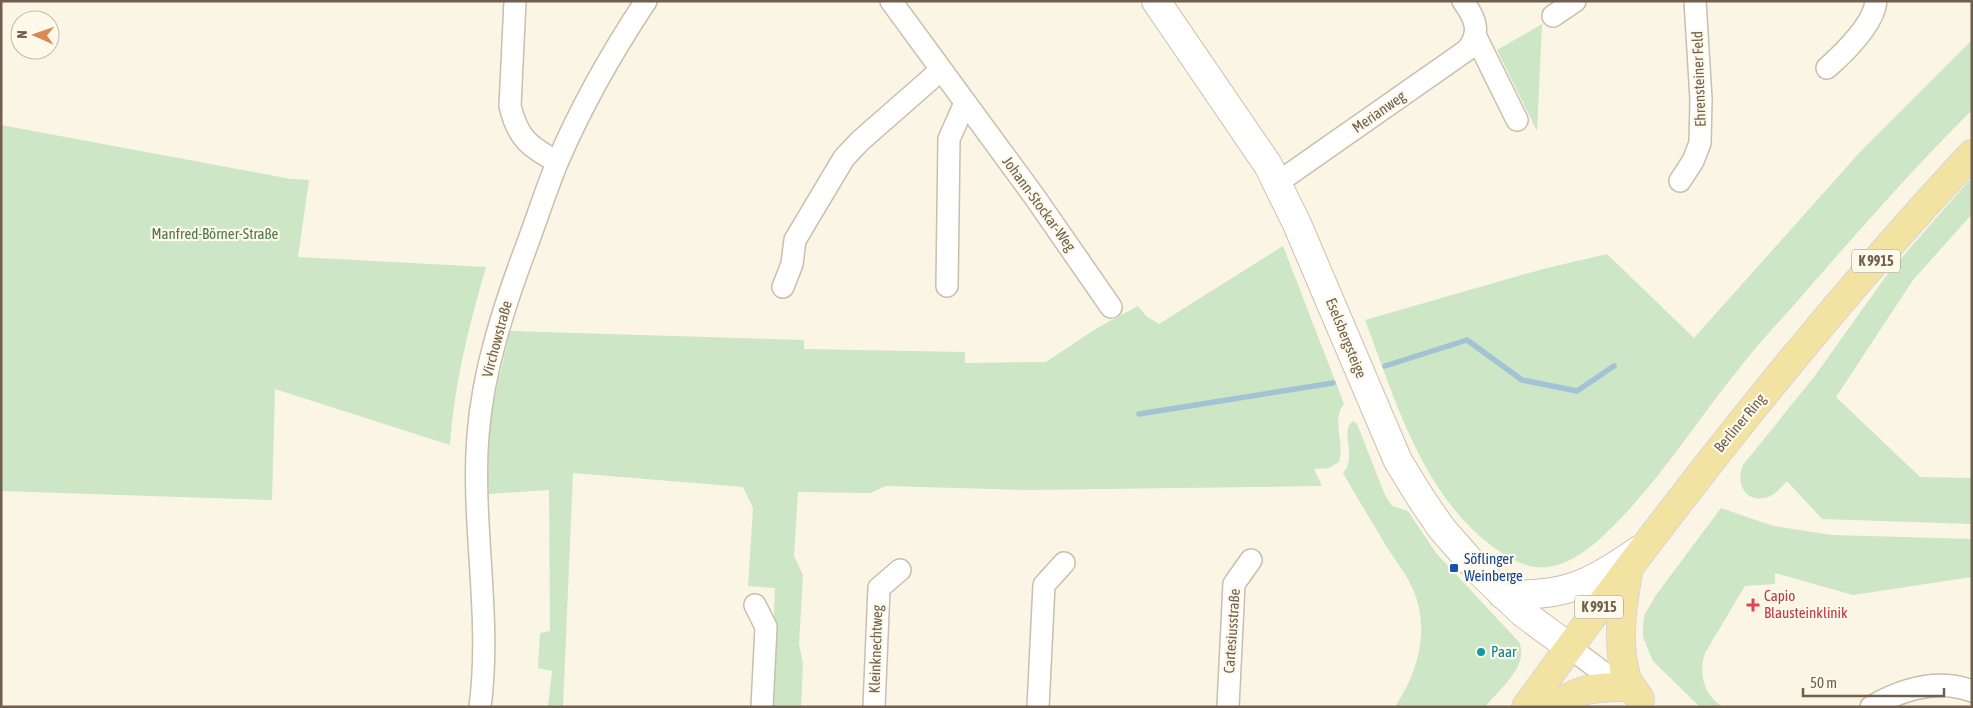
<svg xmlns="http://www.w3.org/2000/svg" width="1973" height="708" viewBox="0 0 1973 708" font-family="'Asap Condensed',sans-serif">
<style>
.green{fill:#cde6c5}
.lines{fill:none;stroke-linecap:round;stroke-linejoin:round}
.stream{stroke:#a2c3d3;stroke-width:5.5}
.street-casing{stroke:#cabeac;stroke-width:24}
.secondary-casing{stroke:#cdc0ab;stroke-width:30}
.primary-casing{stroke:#dad5d1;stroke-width:30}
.street{stroke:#fff;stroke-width:21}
.secondary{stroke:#fff;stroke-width:28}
.primary{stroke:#f3e3a3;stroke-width:28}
.transit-dot{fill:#1a4fb4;stroke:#fdf9eb;stroke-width:2}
.health-dot{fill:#e0444e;stroke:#fdf9eb;stroke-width:2}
.culture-dot{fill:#0f9aa8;stroke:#fdf9eb;stroke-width:2}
.labels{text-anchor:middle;stroke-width:4.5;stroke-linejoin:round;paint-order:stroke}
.shield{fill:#fdf9eb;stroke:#9a8d7c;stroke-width:1}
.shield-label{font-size:14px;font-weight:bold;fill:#705f4d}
.street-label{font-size:15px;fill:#705f4d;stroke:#fdf9eb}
.park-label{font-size:15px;fill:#4f7a49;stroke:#fdf9eb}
.transit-label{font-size:15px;fill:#164399;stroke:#fdf9eb;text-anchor:start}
.health-label{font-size:15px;fill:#be3a42;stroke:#fdf9eb;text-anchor:start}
.culture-label{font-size:15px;fill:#0d838f;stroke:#fdf9eb;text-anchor:start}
</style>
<rect width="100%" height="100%" fill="#faf5e5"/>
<g class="green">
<polygon points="1542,24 1542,25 1537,131 1497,50"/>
<path d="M1972,40v70c-58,58 -112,119 -165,180 -23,27 -48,52 -69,80 -44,54 -81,115 -132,163 -20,19 -43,37 -71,34 -14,-2 -27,-10 -39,-18 -74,-53 -100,-148 -131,-229l178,-51 64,-15 87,84 166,-186z"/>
<path d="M1,125l290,54 18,1 -11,77 188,10c-17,58 -32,117 -36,178l-175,-56 -3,111 -271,-9z"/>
<path d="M1972,177v37l-59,66 -77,117 84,80 52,1v46l-150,-5 -35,-38c-5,5 -11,13 -19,16 -22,7 -33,-13 -25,-32l71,-88 75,-105z"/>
<path d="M1283,246l61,158c-13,15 1,40 -5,58l-10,6 -15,1 8,17 -292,4 -144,-4 -16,7 -72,-1 -4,64 9,19 -4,69 4,20 -2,43h-31l5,-119 -27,-2 5,-78 -10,-21 -170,-14 -10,234h-15l4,-36 -14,-3 2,-35 10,-2 -1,-141 -62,4 4,-81 19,-82 294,9v9l161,3v11l81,-1 51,-34 41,-22 8,10 13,8z"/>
<path d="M1353,421l4,3 28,71 7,11 16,5 28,42 83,89c11,24 -20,47 -34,65h-90c25,-38 37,-83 14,-126 -6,-11 -14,-22 -21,-32 -15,-25 -30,-50 -45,-76 15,-15 -4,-42 10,-52z"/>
<path d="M1721,508l52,18 59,9 140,4v38l-119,18 -78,-22v11l-30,2 -40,67c-7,20 -1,44 19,54h-24l-47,-46 -10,-24v-13l2,-10 11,-19z"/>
</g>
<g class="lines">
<g class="stream">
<polyline points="1385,366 1467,340 1522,380 1577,391 1614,366"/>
<polyline points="1139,414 1333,383"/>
</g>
<defs>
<g id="street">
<path d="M515,1l-5,105c8,33 19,40 47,56"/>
<polyline points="891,1 1034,196 1111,307"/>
<polyline points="1553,16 1575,1"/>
<polyline points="1475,35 1517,120"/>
<path d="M1827,68c17,-15 47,-44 49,-67"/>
<polyline points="1680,181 1693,161 1700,143 1701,99 1695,1"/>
<path d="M1277,183l190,-133c15,-18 8,-32 -4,-49"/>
<polyline points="947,286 949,139 965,103"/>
<polyline points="783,287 792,264 795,240 844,158 860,141 941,70"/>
<polyline points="755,605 766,627 762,707"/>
<polyline points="1569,647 1628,691"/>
<path d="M480,707c12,-91 -9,-182 -2,-272 5,-65 26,-129 49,-190 10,-27 19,-55 30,-82 24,-56 55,-111 89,-162"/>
<polyline points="874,707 879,588 900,570"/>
<polyline points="1038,707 1044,585 1064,563"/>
<polyline points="1228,707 1234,584 1251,560"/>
<path d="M1871,707c31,-18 66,-29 101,-16"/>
</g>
<g id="secondary">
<polyline points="1156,1 1268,165 1297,224 1398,461 1422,500 1442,529 1479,571 1523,613 1569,647"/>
<path d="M1502,594c61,4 89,-10 137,-44"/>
</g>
<g id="primary">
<path d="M1628,573c-6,34 -12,72 -1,106 3,7 9,14 13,20"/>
<path d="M1526,707c139,-192 284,-379 446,-553"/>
<path d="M1556,707c19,-18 41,-20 65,-20"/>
</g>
</defs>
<use href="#street" class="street-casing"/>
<use href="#secondary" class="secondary-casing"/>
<use href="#primary" class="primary-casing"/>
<use href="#street" class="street"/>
<use href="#secondary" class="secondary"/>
<use href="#primary" class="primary"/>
</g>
<rect class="transit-dot" x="1449" y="563" width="10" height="10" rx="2.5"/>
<path class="health-dot" d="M1750.5 597.5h5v5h5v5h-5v5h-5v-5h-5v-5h5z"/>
<circle class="culture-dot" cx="1481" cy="652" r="5"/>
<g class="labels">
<g class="shield">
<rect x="1852" y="249.5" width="48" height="23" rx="4"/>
<rect x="1575" y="595.5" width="48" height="23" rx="4"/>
</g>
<g class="shield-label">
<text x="1876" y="266">K 9915</text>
<text x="1599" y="612">K 9915</text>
</g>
<g class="street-label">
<text transform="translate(1699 79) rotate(-92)" y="5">Ehrensteiner Feld</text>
<text transform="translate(1379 112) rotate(-35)" y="5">Merianweg</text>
<text transform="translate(1039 204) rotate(54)" y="5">Johann-Stockar-Weg</text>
<text transform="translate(1346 338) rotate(68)" y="5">Eselsbergsteige</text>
<text transform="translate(497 339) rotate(-75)" y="5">Virchowstraße</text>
<text transform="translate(1740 423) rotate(-50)" y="5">Berliner Ring</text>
<text transform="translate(1232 631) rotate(-86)" y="5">Cartesiusstraße</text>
<text transform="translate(876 649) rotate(-88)" y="5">Kleinknechtweg</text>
</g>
<g class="park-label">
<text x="215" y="239">Manfred-Börner-Straße</text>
</g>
<g class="transit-label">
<text x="1464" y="564">Söflinger<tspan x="1464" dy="17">Weinberge</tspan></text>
</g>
<g class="health-label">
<text x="1764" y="601">Capio<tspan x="1764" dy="17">Blausteinklinik</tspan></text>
</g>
<g class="culture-label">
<text x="1491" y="657">Paar</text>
</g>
</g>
<rect width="1973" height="708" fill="none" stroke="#705f4d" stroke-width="5"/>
<g transform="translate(35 35) rotate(272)"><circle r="24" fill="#fdf9eb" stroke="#c5bbac"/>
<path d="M0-4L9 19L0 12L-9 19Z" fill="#d98955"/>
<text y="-8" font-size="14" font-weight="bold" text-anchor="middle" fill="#705f4d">N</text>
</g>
<path d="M1803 688v8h141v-8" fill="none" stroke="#705f4d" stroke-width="2.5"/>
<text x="1810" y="688" font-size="15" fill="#705f4d" stroke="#fdf9eb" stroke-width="4" paint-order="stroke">50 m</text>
</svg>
